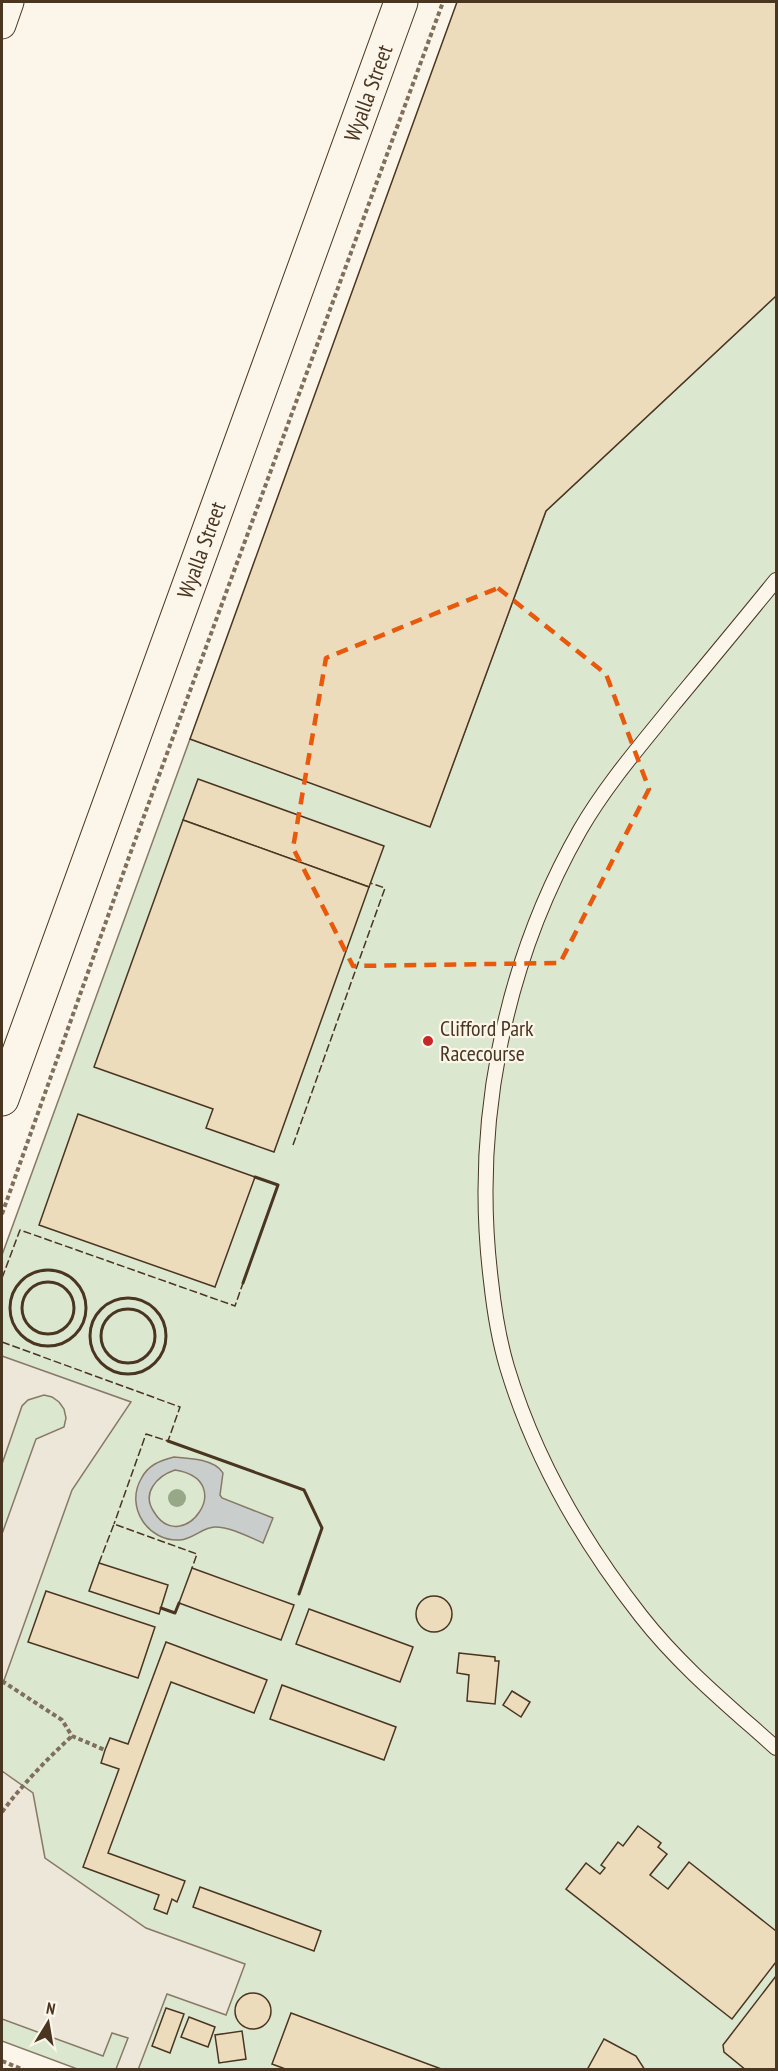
<svg xmlns="http://www.w3.org/2000/svg" width="778" height="2071" viewBox="0 0 778 2071" font-family="'PT Sans Narrow',sans-serif">
<style>
.green{fill:#dce7d0;stroke:#887966;stroke-width:1.5}
.parking{fill:#ede7d9;stroke:#887966;stroke-width:1.5}
.water{fill:#c9cecd;stroke:#887966;stroke-width:1.5;fill-rule:evenodd}
.building{fill:#ecdcbc;stroke:#4a3520;stroke-width:1.5}
.lines{fill:none;stroke-linecap:round;stroke-linejoin:round}
.service-casing{stroke:#4a3520;stroke-width:16}
.minor-casing{stroke:#4a3520;stroke-width:29}
.tertiary-casing{stroke:#4a3520;stroke-width:35}
.path{stroke:#7f6f5c;stroke-width:4;stroke-dasharray:4.5 3;stroke-linecap:butt}
.service{stroke:#fbf6e9;stroke-width:14}
.minor{stroke:#fbf6e9;stroke-width:27}
.tertiary{stroke:#fbf6e9;stroke-width:33}
.fence{stroke:#4a3520;stroke-width:1.5;stroke-dasharray:8 3;stroke-linecap:butt}
.wall{stroke:#4a3520;stroke-width:3}
.tree{fill:#96a887}
.marked{fill:none;stroke:#e8590c;stroke-width:4.5;stroke-dasharray:12 8;stroke-linejoin:round}
.poi-dot{fill:#c62828;stroke:#fbf6e9;stroke-width:2}
.labels{text-anchor:middle;stroke-width:4.5;stroke-linejoin:round;paint-order:stroke}
.street-label{font-size:22px;fill:#4a3520;stroke:#fbf6e9}
.poi-label{font-size:22px;fill:#4a3520;stroke:#fbf6e9;text-anchor:start}
</style>
<rect width="100%" height="100%" fill="#fbf6e9"/>
<polygon class="green" points="776,296 776,2069 80,2070 2,2041 2,1255 190,739 430,826 546,511"/>
<g class="parking">
<polygon points="2,1356 131,1402 72,1490 2,1686 2,1534 36,1439 64,1427 66,1418 64,1409 59,1402 52,1397 44,1395 28,1400 22,1406 2,1464"/>
<polygon points="2,1771 33,1793 45,1858 146,1928 245,1964 226,2015 167,1994 138,2070 116,2069 128,2038 112,2033 103,2056 2,2019"/>
</g>
<path class="water" d="M174,1457c14,1 41,2 49,16l-3,22 2,3 51,20 -10,25c-14,-6 -32,-16 -48,-16 -12,0 -22,12 -35,13 -32,2 -55,-33 -39,-61 7,-14 18,-18 33,-22zM175,1470c65,10 7,88 -21,42 -13,-19 3,-36 21,-42z"/>
<g class="building">
<polygon points="457,2 776,2 776,296 546,511 430,827 190,739"/>
<polygon points="198,779 384,846 369,887 183,820"/>
<polygon points="183,820 369,887 274,1152 206,1128 213,1109 94,1067"/>
<polygon points="78,1114 255,1177 215,1287 39,1225"/>
<polygon points="99,1563 168,1585 159,1614 89,1591"/>
<polygon points="192,1568 294,1605 281,1640 179,1603"/>
<polygon points="46,1591 155,1627 138,1678 28,1642"/>
<circle cx="434" cy="1614" r="18"/>
<polygon points="309,1609 413,1647 400,1682 296,1644"/>
<polygon points="166,1642 267,1680 254,1713 171,1682 108,1853 185,1881 177,1902 172,1899 167,1914 154,1909 159,1895 83,1867 119,1769 101,1763 105,1750 110,1738 128,1744"/>
<polygon points="459,1653 495,1657 495,1661 499,1661 495,1704 467,1701 469,1675 457,1673"/>
<polygon points="282,1685 396,1727 384,1760 270,1719"/>
<polygon points="512,1691 530,1702 521,1717 503,1705"/>
<polygon points="638,1826 661,1843 658,1847 667,1854 650,1875 668,1889 689,1862 776,1931 776,1962 732,2019 566,1889 586,1863 600,1874 605,1868 601,1865 618,1842 623,1846"/>
<polygon points="200,1887 321,1931 314,1951 193,1907"/>
<polygon points="776,1976 776,2070 746,2070 724,2052 723,2045"/>
<circle cx="253" cy="2011" r="18"/>
<polygon points="166,2008 184,2014 170,2053 152,2046"/>
<polygon points="291,2013 444,2070 288,2070 272,2064"/>
<polygon points="189,2017 215,2027 208,2047 181,2037"/>
<polygon points="242,2031 246,2059 219,2063 215,2035"/>
<polygon points="604,2039 636,2056 645,2070 587,2070"/>
</g>
<g class="lines">
<defs>
<path id="service" d="M776,580c-34,42 -69,84 -103,125 -33,41 -67,80 -93,125 -77,135 -108,297 -89,451 3,28 8,59 16,86 27,90 76,175 134,249 39,50 88,90 135,132"/>
<polyline id="minor" points="2,25 10,2"/>
<polyline id="tertiary" points="2,1099 401,2"/>
</defs>
<use href="#service" class="service-casing"/>
<use href="#minor" class="minor-casing"/>
<use href="#tertiary" class="tertiary-casing"/>
<g class="path">
<polyline points="2,1214 129,857 443,2"/>
<polyline points="2,1681 62,1720 72,1736 105,1750"/>
<path d="M2,1812c21,-28 44,-52 70,-76"/>
<polyline points="2,2061 24,2070"/>
</g>
<use href="#service" class="service"/>
<use href="#minor" class="minor"/>
<use href="#tertiary" class="tertiary"/>
<g class="fence">
<polyline points="293,1145 385,888 370,883"/>
<polyline points="2,1278 20,1230 235,1306 243,1283"/>
<polyline points="2,1342 180,1407 168,1441 146,1434 114,1524"/>
<polyline points="99,1563 114,1524 197,1554 192,1568"/>
</g>
<g class="wall">
<circle cx="48" cy="1308" r="38"/>
<circle cx="48" cy="1308" r="26"/>
<polyline points="243,1283 278,1185 255,1177"/>
<circle cx="128" cy="1336" r="38"/>
<circle cx="128" cy="1336" r="27"/>
<polyline points="168,1441 304,1490 322,1528 299,1594"/>
<polyline points="161,1608 175,1613 179,1603"/>
</g>
</g>
<circle class="tree" cx="177" cy="1498" r="9"/>
<path class="marked" d="M498,588l108,86 43,115 -89,174 -207,3 -60,-118 33,-190z"/>
<circle class="poi-dot" cx="428" cy="1041" r="6"/>
<g class="labels">
<g class="street-label">
<text transform="translate(368 93) rotate(-70)" y="8">Wyalla Street</text>
<text transform="translate(201 550) rotate(-70)" y="8">Wyalla Street</text>
</g>
<g class="poi-label">
<text x="440" y="1036">Clifford Park<tspan x="440" dy="25">Racecourse</tspan></text>
</g>
</g>
<rect width="778" height="2071" fill="none" stroke="#4a3520" stroke-width="6"/>
<g transform="translate(48 2023) rotate(11)" stroke="#fbf6e9" stroke-width="4.5" paint-order="stroke">
<path d="M0-4.5L10 22L0 15L-10 22Z" fill="#4a3520"/>
<text y="-9" font-size="16" font-weight="bold" text-anchor="middle" fill="#4a3520">N</text>
</g>
</svg>
